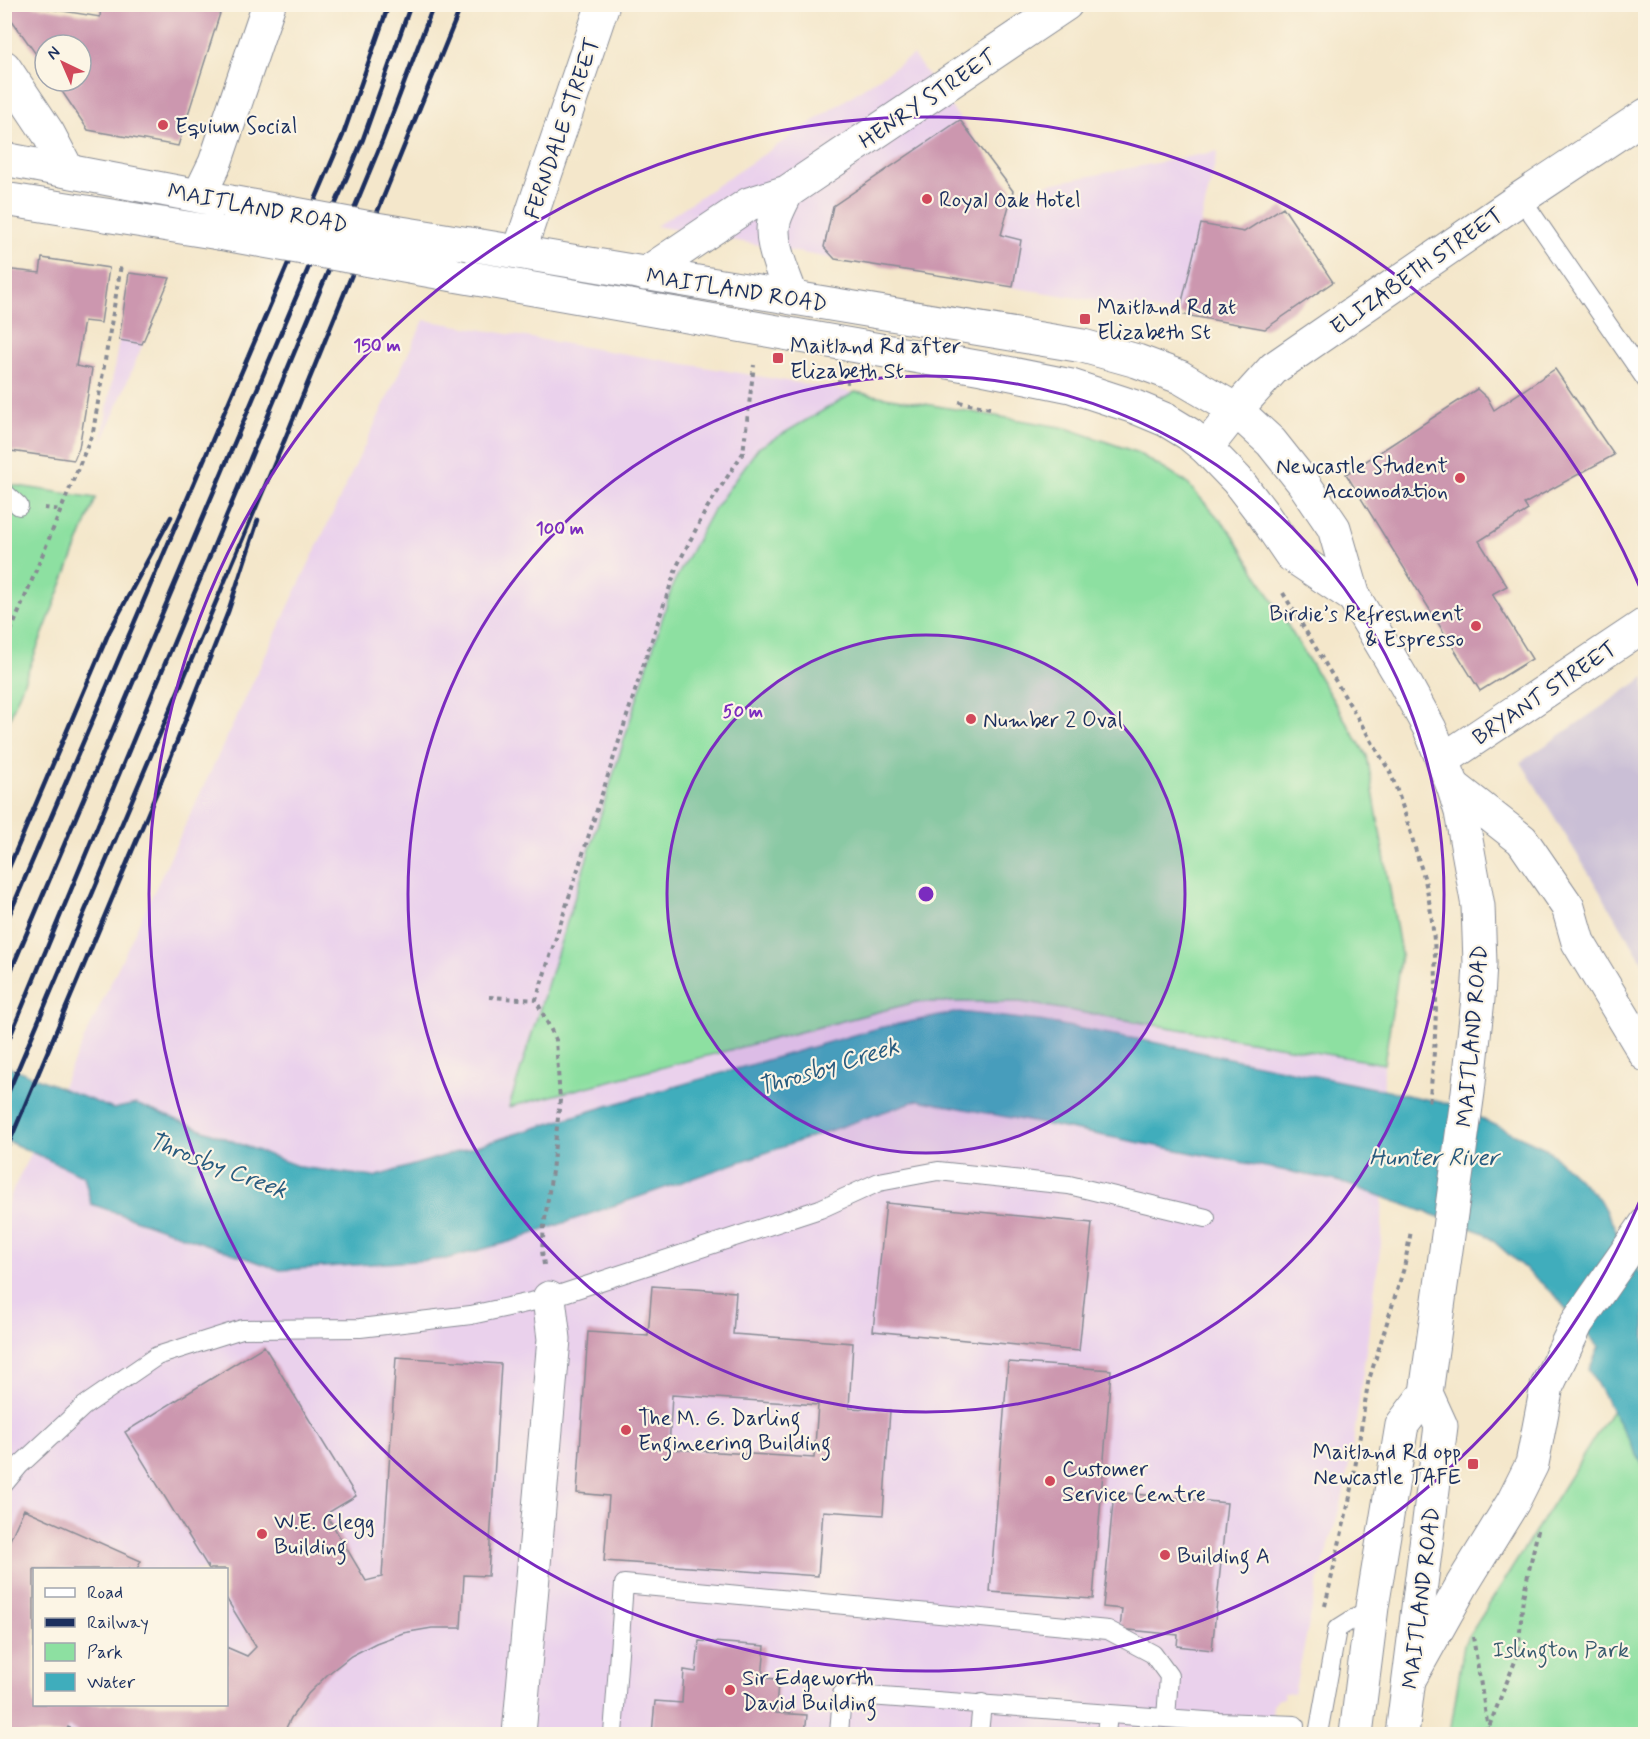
<svg xmlns="http://www.w3.org/2000/svg" width="1650" height="1739" viewBox="0 0 1650 1739" font-family="Mynerve,sans-serif">
	<rect width="100%" height="100%" fill="#fcf5e5"/>
	<filter id="ink" filterUnits="userSpaceOnUse"><feTurbulence type="fractalNoise" baseFrequency=".0167" numOctaves="2"/><feDisplacementMap in="SourceGraphic" scale="12" xChannelSelector="R" yChannelSelector="G"/><feConvolveMatrix kernelMatrix="1 2 1 2 8 2 1 2 1" color-interpolation-filters="sRGB"/></filter>
	<filter id="wash" filterUnits="userSpaceOnUse"><feTurbulence type="fractalNoise" baseFrequency=".008" numOctaves="4" result="noise"/><feDisplacementMap in="SourceGraphic" scale="24" xChannelSelector="R" yChannelSelector="G"/><feGaussianBlur stdDeviation="1.35" result="paint"/><feColorMatrix in="noise" values="0 0 0 0 0 0 0 0 0 0 0 0 0 0 0 0 0 1.4 0 .05"/><feComposite in="paint" operator="in"/></filter>
	<g filter="url(#wash)">
		<rect width="100%" height="100%" fill="#f4e7cb"/>
		<path fill="#ead1ec" fill-rule="evenodd" d="M913,55l100,136 205,-40 -39,163 -344,-55 -179,-33z
			M129,273l41,5 -69,167 18,-105z
			M424,320l642,108 70,24 50,30 45,50 136,224 34,198 -17,110 -2,172 -29,207 -10,54 -26,88 -23,109 -10,-1v5l-6,1 -5,4 -2,31h-1266l-1,-522 9,-22zM34,1570h192v134h-192z"/>
		<path fill="#cabfd6" d="M1645,677v289l-124,-204z"/>
		<path fill="#8de0a1" stroke="#548880" stroke-width="1.5" d="M855,392l211,36 70,24 50,30 45,50 136,224 34,198 -17,110 -364,-62h-104l-407,105 164,-523 39,-72 46,-64z
			M5,484l91,14 -91,232z
			M1612,1410l33,59v265h-195l14,-90z"/>
		<path fill="#3fadbc" stroke="#2d6e8d" stroke-width="1.5" d="M959,1012l81,9 112,21 298,62 97,45 52,50 46,83v187l-56,-99 10,-23 -22,-24 -22,-28 -71,-62 -146,-52 -420,-81 -409,142 -63,17 -166,11 -189,-66 -7,-28 -79,-36v-75l108,44 23,-5 164,63 74,10 230,-70 274,-79z"/>
		<g id="blocks">
			<path fill="#cc97af" fill-rule="evenodd" d="M4,4h16l80,13 1,-13h122l-45,142 -90,-16 -33,-49h26v-36h-36v22l-41,-58z
				M960,120l53,71 -12,44 20,5 -8,47 -178,-28 -11,-12 9,-41z
				M1283,207l50,75 -68,47 -86,-15 22,-90 43,8z
				M42,258l67,10 -8,55 -17,-2 -8,45 16,3 -13,79 -5,12 -70,-10v-181l36,4z
				M129,273l41,5 -28,66 -23,-4z
				M1555,369l59,86 -90,49 4,6 -49,31 28,45 -15,8 40,65 -52,32 -134,-217 131,-85 11,10 6,11z
				M886,1203l206,20 -13,128 -206,-20z
				M652,1286l84,6 -3,42 120,9 -4,65 41,2 -7,105 -60,-4 -5,65 -214,-15 5,-65 -32,-3 11,-161 60,4zM672,1395l146,10 -4,53 -145,-9z
				M264,1346l92,150 -30,18 40,67 16,-4 14,-220 105,7 -13,212 -24,-1 -3,53h-29l-29,5 -27,10 -25,13 -23,18 -20,20 -17,24 -8,16h-199l-16,-7 -3,7h-61v-181l20,-44 117,52 -4,8h-103v135h192v-57l21,9 9,-9 -30,-49v-29h-17l-84,-137z
				M1008,1362l103,8 -18,229 -103,-7z
				M1114,1492l113,11 -15,147 -35,-4 1,-11 -58,-6 2,-20 -19,-2z
				M699,1641l66,5 -3,32 16,1 -2,34 31,2 -2,19h-153l3,-33 27,2 2,-33 12,2z"/>
		</g>
	</g>
	<g filter="url(#ink)">
		<use href="#blocks" fill-opacity="0" stroke="#888b94" stroke-width="1.5"/>
		<g fill="none" stroke-linecap="round" stroke-linejoin="round">
			<defs>
				<path id="lane" d="M1521,198l125,182
					M4,492l15,14
					M4,1484l15,-18 65,-60 73,-50 85,-27 118,-1 111,-13 78,-17 271,-89 59,-27 59,-11 131,14 137,33
					M1219,1722l76,3
					M613,1734l11,-150 484,46 45,24 16,22 -3,42
					M839,1734l3,-40 377,28 -1,12
					M979,1734l3,-31
					M1106,1734l2,-20
					M1318,1734l19,-105 35,-22"/>
				<path id="street" d="M4,67l44,66 20,38
					M787,192c-4,8 -9,17 -12,26 -8,23 10,58 17,80
					M199,196l16,-33 54,-159
					M519,252l84,-248
					M645,274l104,-70 38,-12 279,-188
					M1443,760l203,-136
					M1453,786l69,54 46,67 10,35 68,113
					M1410,1678l52,-93 51,-83 19,-38 15,-78 30,-63 69,-99
					M519,1734l35,-395 -5,-41"/>
				<path id="secondary" d="M1206,448l30,-38 38,-42 247,-170 125,-83"/>
				<path id="primary" d="M4,159l226,43
					M4,199l215,34
					M469,244l614,102 54,15 43,16 56,33 35,32 31,39 32,47 20,69 52,88 24,44 23,57 8,26 17,94 2,57 -2,36 -10,93 -42,301 -24,32 -30,182 -16,127
					M454,275l528,93 89,18 64,21 31,13 23,14 17,14 31,32 26,34 28,41 63,42
					M1402,1734l39,-308 -15,-33"/>
			</defs>
			<use href="#lane" stroke="#888b94" stroke-width="20"/>
			<use href="#street" stroke="#888b94" stroke-width="35"/>
			<use href="#secondary" stroke="#888b94" stroke-width="35"/>
			<use href="#primary" stroke="#888b94" stroke-width="35"/>
			<path stroke="#888b94" stroke-width="4" stroke-dasharray="4.5 4.5" stroke-linecap="butt" d="M837,381l12,1
				M959,402l31,6
				M44,508l17,2
				M1283,593l107,179c11,27 19,55 27,83 4,13 9,26 11,40 12,64 9,144 1,209
				M4,648l89,-216 28,-167
				M489,997l47,3
				M544,1265l-2,-14 2,-25 8,-55 8,-71 -4,-60 -20,-40 109,-340 32,-94 30,-58 36,-55 11,-88
				M1325,1606l27,-118 16,-105 36,-115 7,-37
				M1473,1637l15,91
				M1488,1734v-5l30,-75 5,-57 15,-67"/>
			<use href="#lane" stroke="#fff" stroke-width="18"/>
			<use href="#street" stroke="#fff" stroke-width="33"/>
			<use href="#secondary" stroke="#fff" stroke-width="33"/>
			<use href="#primary" stroke="#fff" stroke-width="33"/>
			<path stroke="#1b2f5e" stroke-width="4.5" d="M4,879l105,-247 62,-115
				M4,927l339,-792 46,-131
				M4,987l359,-848 48,-135
				M4,1051l379,-912 51,-135
				M4,1102l281,-663 177,-435
				M4,1155l155,-368 69,-175 30,-92"/>
			<defs>
				<path id="primary-bridge" d="M230,202l146,27 93,15
					M219,233l235,42"/>
			</defs>
			<use href="#primary-bridge" stroke="#888b94" stroke-width="35" stroke-linecap="butt"/>
			<use href="#primary-bridge" stroke="#fff" stroke-width="33"/>
		</g>
	</g>
	<circle cx="926" cy="894" r="259" fill="#7b2cbf" fill-opacity=".12"/>
	<g fill="none" stroke="#7b2cbf" stroke-width="3">
		<circle cx="926" cy="894" r="259"/>
		<circle cx="926" cy="894" r="518"/>
		<path d="M1644 1191A777 777 0 1 1 1644 597"/>
	</g>
	<g fill="#d1495b" stroke="#fcf5e5" stroke-width="2">
		<circle cx="163" cy="125" r="6"/>
		<circle cx="927" cy="199" r="6"/>
		<rect x="1079" y="313" width="12" height="12" rx="3"/>
		<rect x="772" y="352" width="12" height="12" rx="3"/>
		<circle cx="1460" cy="478" r="6"/>
		<circle cx="1476" cy="626" r="6"/>
		<circle cx="971" cy="719" r="6"/>
		<circle cx="626" cy="1430" r="6"/>
		<rect x="1467" y="1458" width="12" height="12" rx="3"/>
		<circle cx="1050" cy="1481" r="6"/>
		<circle cx="262" cy="1534" r="6"/>
		<circle cx="1165" cy="1555" r="6"/>
		<circle cx="730" cy="1690" r="6"/>
	</g>
	<g text-anchor="middle" stroke-width="4.5" stroke-linejoin="round" paint-order="stroke">
		<g font-size="22" fill="#1b2f5e" stroke="#fcf5e5">
			<text transform="translate(927 98) rotate(-34)" y="8">HENRY STREET</text>
			<text transform="translate(561 128) rotate(-71)" y="8">FERNDALE STREET</text>
			<text transform="translate(258 207) rotate(11)" y="8">MAITLAND ROAD</text>
			<text transform="translate(1416 270) rotate(-35)" y="8">ELIZABETH STREET</text>
			<text transform="translate(737 289) rotate(9)" y="8">MAITLAND ROAD</text>
			<text transform="translate(1544 692) rotate(-34)" y="8">BRYANT STREET</text>
			<text transform="translate(1471 1036) rotate(-85)" y="8">MAITLAND ROAD</text>
			<text transform="translate(1420 1598) rotate(-83)" y="8">MAITLAND ROAD</text>
		</g>
		<g font-size="22" fill="#1b2f5e" stroke="#fcf5e5" text-anchor="start">
			<text x="175" y="133">Equium Social</text>
			<text x="939" y="207">Royal Oak Hotel</text>
			<text x="1097" y="314">Maitland Rd at<tspan x="1097" dy="25">Elizabeth St</tspan></text>
			<text x="790" y="353">Maitland Rd after<tspan x="790" dy="25">Elizabeth St</tspan></text>
			<text x="1448" y="473" text-anchor="end">Newcastle Student<tspan x="1448" dy="25">Accomodation</tspan></text>
			<text x="1464" y="621" text-anchor="end">Birdie’s Refreshment<tspan x="1464" dy="25">&amp; Espresso</tspan></text>
			<text x="983" y="727">Number 2 Oval</text>
			<text x="638" y="1425">The M. G. Darling<tspan x="638" dy="25">Engineering Building</tspan></text>
			<text x="1461" y="1459" text-anchor="end">Maitland Rd opp<tspan x="1461" dy="25">Newcastle TAFE</tspan></text>
			<text x="1062" y="1476">Customer<tspan x="1062" dy="25">Service Centre</tspan></text>
			<text x="274" y="1529">W.E. Clegg<tspan x="274" dy="25">Building</tspan></text>
			<text x="1177" y="1563">Building A</text>
			<text x="742" y="1685">Sir Edgeworth<tspan x="742" dy="25">David Building</tspan></text>
		</g>
		<g font-size="22" fill="#385b6f" stroke="#fcf5e5">
			<text x="1561" y="1657">Islington Park</text>
		</g>
		<g font-size="24" font-style="italic" fill="#285b7f" stroke="#fcf5e5">
			<text transform="translate(828 1066) rotate(-17)" y="8">Throsby Creek</text>
			<text x="1434" y="1165">Hunter River</text>
			<text transform="translate(218 1165) rotate(21)" y="8">Throsby Creek</text>
		</g>
	</g>
	<circle cx="926" cy="894" r="9" fill="#7b2cbf" stroke="#fcf5e5" stroke-width="3"/>
	<g font-size="18" text-anchor="middle" font-weight="bold" fill="#7b2cbf" stroke="#fcf5e5" stroke-width="4.5" stroke-linejoin="round" paint-order="stroke">
		<text x="377" y="351">150 m</text>
		<text x="560" y="534">100 m</text>
		<text x="743" y="717">50 m</text>
	</g>
	<rect width="1650" height="1739" fill="none" stroke="#fcf5e5" stroke-width="24"/>
	<rect x="33" y="1568" width="195" height="138" fill="#fcf5e5" stroke="#a2a6af" stroke-width="1.5"/>
	<rect x="45" y="1588" width="30" height="9" fill="#ffffff" stroke="#a2a6af" stroke-width="1.5"/>
	<text x="87" y="1598" font-size="18" fill="#1b2f5e">Road</text>
	<rect x="45" y="1618" width="30" height="9" fill="#1b2f5e" stroke="#a2a6af" stroke-width="1.5"/>
	<text x="87" y="1628" font-size="18" fill="#1b2f5e">Railway</text>
	<rect x="45" y="1643" width="30" height="18" fill="#8de0a1" stroke="#a2a6af" stroke-width="1.5"/>
	<text x="87" y="1658" font-size="18" fill="#1b2f5e">Park</text>
	<rect x="45" y="1673" width="30" height="18" fill="#3fadbc" stroke="#a2a6af" stroke-width="1.5"/>
	<text x="87" y="1688" font-size="18" fill="#1b2f5e">Water</text>
	<g transform="translate(63 63) rotate(316)"><circle r="28" fill="#fcf5e5" stroke="#a2a6af" stroke-width="1.5"/>
	<path d="M0-4.5L10 22L0 15L-10 22Z" fill="#d1495b"/>
	<text y="-9" font-size="16" font-weight="bold" text-anchor="middle" fill="#1b2f5e">N</text>
	</g>
</svg>
